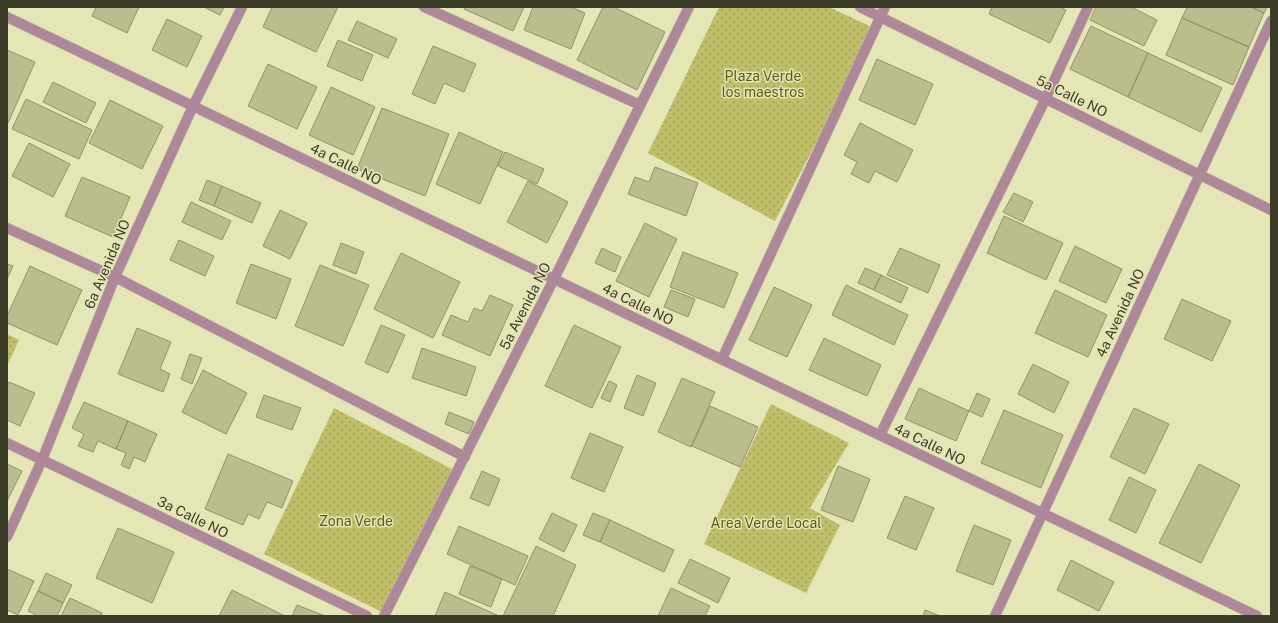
<svg xmlns="http://www.w3.org/2000/svg" width="1278" height="623" viewBox="0 0 1278 623" font-family="'Public Sans',sans-serif">
	<defs>
		<pattern id="park-dots" width="8" height="8" patternUnits="userSpaceOnUse"><rect width="8" height="8" fill="#bfbf6a"/><path d="M2 2h.1M6 6h.1" fill="none" stroke="#9c9c57" stroke-width="1.8" stroke-linecap="round"/></pattern>
	</defs>
	<rect width="100%" height="100%" fill="#e5e6b6"/>
	<path fill="url(#park-dots)" d="M719,7h110l47,22 -101,192 -127,-68z
		M7,334l12,6 -12,26z
		M771,404l78,39 -39,65 30,17 -34,68 -102,-49z
		M334,408l120,62 -64,146 -126,-62z"/>
	<path fill="#bcbd8e" stroke="#929365" d="M96,7h43l-12,26 -35,-17z
		M204,7h20l-4,8z
		M272,7h66l-22,45 -53,-25z
		M465,7h59l-11,24 -49,-22z
		M533,7h38l14,6 -14,36 -47,-19z
		M603,7h11l51,25 -28,58 -60,-30z
		M992,7h68l6,3 -16,33 -61,-29z
		M1096,7h35l26,13 -13,26 -54,-26z
		M1187,7h64l13,6 -15,34 -67,-29z
		M1251,7h16l-3,6z
		M1182,18l67,29 -16,38 -67,-30z
		M167,19l35,17 -15,31 -35,-17z
		M357,21l40,18 -9,19 -40,-18z
		M1091,26l57,27 -20,44 -58,-28z
		M338,40l35,15 -11,26 -35,-15z
		M433,46l43,18 -12,28 -20,-9 -9,21 -23,-10z
		M7,50l28,12 -27,61 -1,-1z
		M1148,53l74,35 -21,44 -73,-35z
		M877,59l56,25 -18,41 -56,-25z
		M268,64l49,23 -20,42 -49,-23z
		M53,82l43,21 -10,20 -43,-21z
		M331,87l44,20 -22,48 -44,-20z
		M26,99l66,31 -13,29 -67,-30z
		M110,100l53,26 -21,43 -53,-26z
		M382,108l67,26 -24,62 -68,-27z
		M860,123l53,27 -16,32 -22,-11 -6,12 -18,-9 6,-12 -13,-7z
		M459,132l44,20 -23,52 -44,-20z
		M29,143l41,21 -17,33 -41,-21z
		M505,152l39,17 -7,15 -39,-18z
		M655,167l43,16 -12,33 -58,-22 7,-17 14,5z
		M82,177l48,20 -17,40 -48,-21z
		M207,180l15,6 -8,20 -15,-6z
		M528,181l40,21 -21,41 -40,-21z
		M222,186l39,17 -9,20 -38,-17z
		M1014,193l19,9 -10,20 -20,-10z
		M191,202l40,19 -9,19 -40,-18z
		M280,210l27,13 -17,36 -27,-13z
		M1004,216l59,27 -17,37 -59,-27z
		M645,223l32,16 -28,58 -33,-16z
		M179,240l35,16 -9,20 -35,-16z
		M341,243l23,9 -8,22 -23,-9z
		M1075,246l47,23 -16,34 -47,-22z
		M602,248l19,9 -6,15 -20,-9z
		M900,248l40,17 -12,28 -41,-18z
		M683,252l55,21 -14,35 -54,-21z
		M401,253l59,29 -27,56 -59,-29z
		M7,264l6,2 -6,13z
		M251,264l40,15 -15,40 -40,-16z
		M320,265l49,20 -26,61 -48,-20z
		M30,266l52,24 -25,55 -50,-22v-7z
		M865,268l16,7 -7,15 -16,-7z
		M881,275l27,13 -7,15 -27,-13z
		M846,285l62,30 -14,30 -62,-30z
		M774,287l38,18 -25,52 -38,-17z
		M671,290l24,9 -7,18 -24,-10z
		M1055,290l52,25 -19,42 -53,-24z
		M490,295l23,10 -23,51 -48,-21 9,-20 17,7 6,-14 8,3z
		M1182,299l49,22 -19,40 -48,-22z
		M381,325l24,10 -17,38 -23,-10z
		M574,325l47,22 -29,61 -47,-22z
		M137,328l34,14 -11,27 10,5 -7,18 -45,-18z
		M824,338l57,27 -14,31 -58,-26z
		M422,348l54,19 -10,29 -54,-18z
		M190,354l12,4 -10,26 -11,-5z
		M1033,364l36,18 -15,31 -36,-19z
		M203,370l44,23 -21,41 -44,-22z
		M637,375l19,8 -13,33 -19,-8z
		M682,378l33,14 -24,55 -33,-15z
		M609,381l8,4 -7,17 -9,-4z
		M9,382l26,11 -15,33 -13,-6v-34z
		M919,388l50,23 -13,30 -51,-22z
		M977,393l13,6 -8,18 -13,-6z
		M264,395l37,13 -9,22 -36,-13z
		M84,402l44,19 -12,28 -18,-8 -5,11 -15,-6 6,-12 -12,-6z
		M710,406l48,21 -18,40 -48,-21z
		M1134,408l35,16 -24,50 -35,-17z
		M1004,410l59,25 -22,53 -60,-25z
		M449,412l25,10 -5,12 -24,-10z
		M128,421l29,13 -12,28 -11,-5 -5,12 -8,-4 5,-12 -10,-4z
		M590,433l33,14 -19,45 -33,-14z
		M228,454l65,27 -11,27 -15,-6 -8,17 -11,-5 -5,11 -38,-16z
		M7,464l15,7 -15,30z
		M1199,464l41,21 -39,78 -42,-20z
		M838,466l32,13 -17,43 -32,-12z
		M482,471l18,8 -11,27 -19,-8z
		M1129,477l27,13 -20,43 -27,-13z
		M905,496l29,12 -18,42 -29,-12z
		M552,513l25,12 -13,27 -25,-13z
		M593,513l17,7 -10,22 -17,-7z
		M610,520l64,30 -10,22 -64,-30z
		M974,525l37,15 -18,45 -37,-14z
		M459,526l69,30 -13,29 -68,-31z
		M118,528l56,24 -22,51 -56,-25z
		M536,546l40,19 -23,51h-50z
		M690,559l40,19 -12,25 -40,-20z
		M1071,560l43,22 -15,29 -42,-21z
		M470,566l32,13 -11,28 -32,-13z
		M7,569l27,12 -16,34 -11,-5z
		M46,573l26,12 -9,18 -25,-12z
		M671,588l39,18 -5,10h-47z
		M232,590l53,26h-66z
		M38,591l25,12 -6,13h-19l-10,-5z
		M445,592l54,24h-64z
		M70,598l32,15 -1,3h-40z
		M297,605l28,11h-33z
		M925,610l15,6h-17z"/>
	<g fill="none" stroke-linecap="round" stroke-linejoin="round">
		<defs>
			<path id="minor" d="M424,7l216,98
				M860,7l411,203
				M7,17l1250,599
				M7,228l108,49 350,180
				M722,359l163,-352
				M880,435l166,-337 42,-91
				M7,443l360,173
				M7,537l35,-77 73,-183 78,-171 49,-99
				M384,616l170,-337 135,-272
				M995,616l276,-595"/>
		</defs>
		<use href="#minor" stroke="#c3c49a" stroke-width="11"/>
		<use href="#minor" stroke="#ae889a" stroke-width="10"/>
	</g>
	<g text-anchor="middle" stroke-width="3" stroke-linejoin="round" paint-order="stroke">
		<g font-size="14" fill="#5c5b15" stroke="#e5e6b6">
			<text x="763" y="81">Plaza Verde<tspan x="763" dy="16">los maestros</tspan></text>
			<text x="356" y="526">Zona Verde</text>
			<text x="766" y="528">Area Verde Local</text>
		</g>
		<g font-size="14" fill="#3b3c28" stroke="#e5e6b6">
			<text transform="translate(1072 96) rotate(26)" y="5">5a Calle NO</text>
			<text transform="translate(346 164) rotate(26)" y="5">4a Calle NO</text>
			<text transform="translate(107 264) rotate(-67)" y="5">6a Avenida NO</text>
			<text transform="translate(638 304) rotate(26)" y="5">4a Calle NO</text>
			<text transform="translate(525 306) rotate(-63)" y="5">5a Avenida NO</text>
			<text transform="translate(1120 313) rotate(-65)" y="5">4a Avenida NO</text>
			<text transform="translate(930 444) rotate(26)" y="5">4a Calle NO</text>
			<text transform="translate(193 517) rotate(26)" y="5">3a Calle NO</text>
		</g>
	</g>
	<rect width="1278" height="623" fill="none" stroke="#3b3c28" stroke-width="16"/>
</svg>
